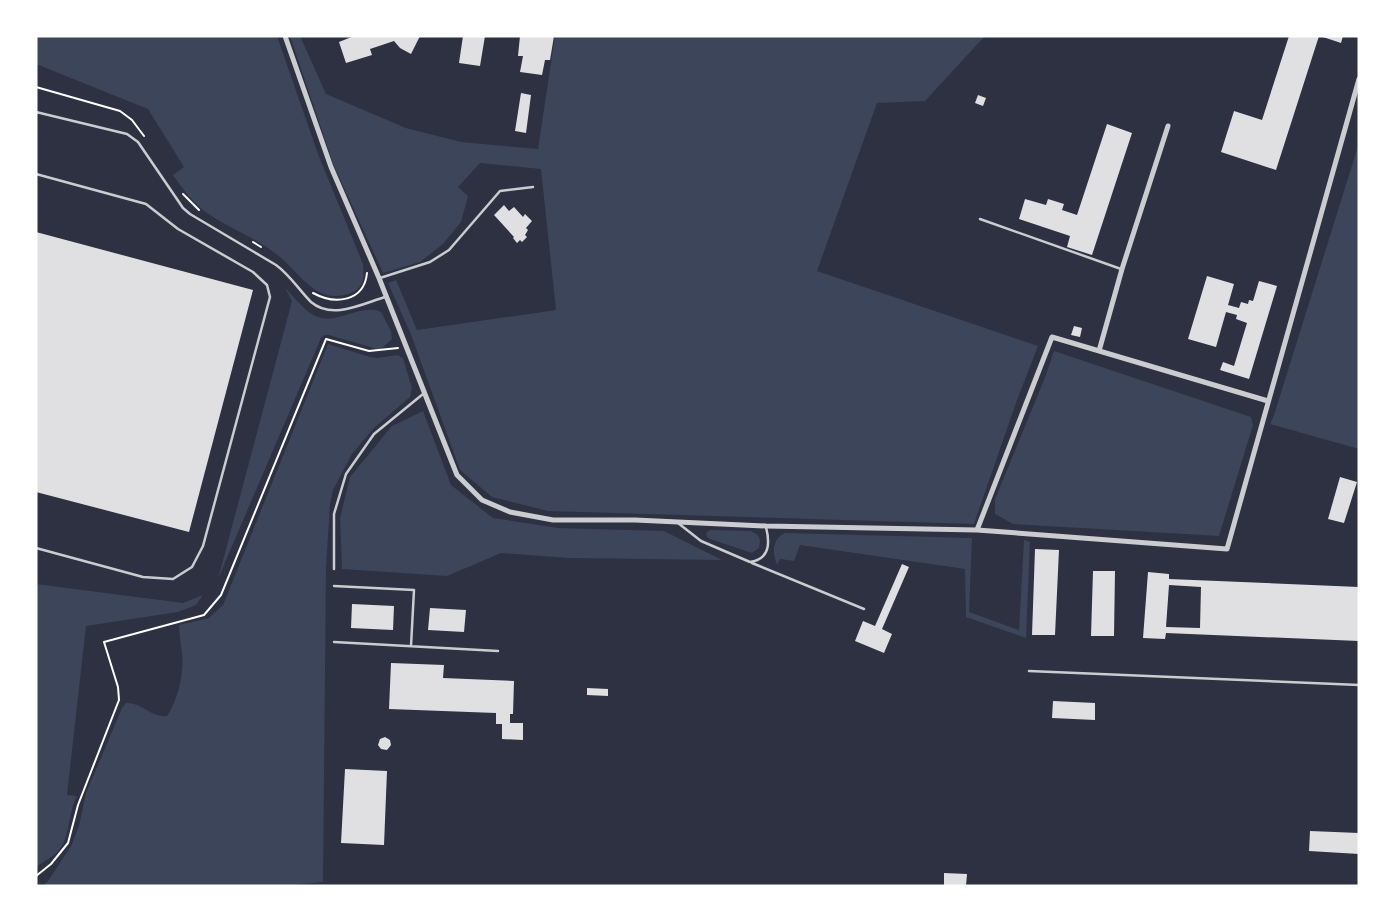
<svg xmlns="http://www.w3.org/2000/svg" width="1395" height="922" viewBox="0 0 1395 922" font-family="'Open Sans',sans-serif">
	<rect width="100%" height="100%" fill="#2d3142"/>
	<path fill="#3c4559" d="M36,36h241l41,118 45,110c1,13 2,23 -12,29 -37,14 -52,-24 -79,-42 -22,-16 -48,-25 -69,-41 -13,-10 -21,-23 -30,-35l11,-8 -36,-58 -112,-45z
		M290,36h10l26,58 80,34 55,14 77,7 17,-113h430l-60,65 -48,2 -60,168 221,75 -21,54 -43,124 -426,-13 -56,-14 -32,-27 -50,-138 -22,-49 8,-3 21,50 139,-20 -15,-141 -61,-6 -22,24 10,9 -7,26 -18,22 -23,18 -37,11 -49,-107z
		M1359,143v306l-89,-25 4,-9z
		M285,288c8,8 16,18 25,25 23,17 48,-11 71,-1l10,19 1,8 -12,11 -51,-15h-5l-3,3 -103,241 74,-278z
		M328,344l42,13 8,1 19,-3 6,3 9,30 -2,9 -36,31 -22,26 -19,36 -3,15 -4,63 -3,314 -41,4h-240l6,-5 23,-35 8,-20 7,-33 36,-85 4,-5c18,0 23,14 41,13 11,-16 17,-43 15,-62 -1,-10 -3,-19 -3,-29l30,-7 14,-13z
		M1054,351l197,66 2,8 -34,111 -206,-12 -18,-10v-15l49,-119z
		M423,411l28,74 42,33 65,10 106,3 58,29 -153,-2 -68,-5 -54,23 -105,-7 -2,-51 10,-41 42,-51z
		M710,530l41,1 7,4 2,5 -1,8 -7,5 -42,-14 -3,-2 -1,-4z
		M785,533l187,5 -3,74 50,18 5,-90 6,2 -4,96 -60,-21 -1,-48 -165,-24 -6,16 -14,-2 -3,6c-5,-13 -5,-26 8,-32z
		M36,584l147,19 20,-8 -7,10 -18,7 -92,14 -19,169 10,1c-9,17 -7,42 -18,54 -6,7 -16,12 -23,17z"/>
	<path fill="#e0e0e3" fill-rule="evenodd" d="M354,36h66l-9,18 -11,-6 -6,-7 -24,8 2,6 -26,8 -7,-21z
		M463,36h22l-5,30 -21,-3z
		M520,36h34l-4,24h-5l-3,15 -22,-3 3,-16h-5z
		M1289,36h30l-43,134 -55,-18 13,-41 28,9z
		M1320,36h23l-2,7z
		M521,93l10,2 -5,38 -11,-2z
		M978,95l8,3 -3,8 -8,-3z
		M1107,124l25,9 -40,122 -25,-8 3,-11 -51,-17 6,-20 21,6 2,-6 16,5 -2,6 15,5z
		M504,205l5,6 5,-4 9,10 2,-3 7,7 -6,7 2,2 -3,5 2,2 -5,5 -2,-2 -3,3 -4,-5 1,-1 -20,-22z
		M36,232l217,58 -64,242 -153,-40z
		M1207,276l27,8 -6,21 11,3 2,-6 7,2 1,-4 4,1 6,-20 18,5 -28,93 -29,-9 3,-8 11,4 13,-43 -11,-4 1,-4 -11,-3 -10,35 -28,-8z
		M1074,326l8,2 -2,9 -9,-2z
		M1340,477l17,5 -13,41 -16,-4z
		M1035,549l24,1 -4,85h-23z
		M902,564l7,3 -27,62 10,5 -8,19 -29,-12 8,-20 12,5z
		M1093,571h22l-1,65h-23z
		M1148,572l21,2v5l190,8v54l-193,-8 -1,6 -22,-1zM1169,585l32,2 -1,41 -34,-1z
		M352,604l42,2 -1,24 -42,-2z
		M430,608l36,2 -2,22 -36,-2z
		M391,663l53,2 -1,13 71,3 -1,33h-3v9h13v17l-21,-1v-15h-6v-11l-107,-4z
		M587,688l21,1v7l-21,-1z
		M1053,701l42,2v17l-43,-2z
		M385,737l5,3 1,5 -4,5 -6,-1 -3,-4 2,-6z
		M345,769l42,2 -3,74 -43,-2z
		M1310,831l49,2v21l-50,-3z
		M944,873l23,1 -1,12h-22z"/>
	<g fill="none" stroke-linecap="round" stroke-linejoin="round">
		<path stroke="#fff" stroke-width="2" d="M36,87l84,24 12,9 12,16
			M183,194l16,16
			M253,242l8,5
			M313,293c22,12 51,9 54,-20
			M36,876l15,-12 17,-21 10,-38 41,-105 -1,-13 -14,-45 100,-27 17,-20 105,-256 43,12 29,-3"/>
		<path stroke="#caccd0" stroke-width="2.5" d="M36,112l91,22 11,8 45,66 7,6 86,51c14,10 23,25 35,37 21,18 51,2 74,-5
			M36,174l110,30 32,25 75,43 14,13 3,12 -67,249 -11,21 -19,12 -30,-2 -107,-29
			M980,219l141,50
			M380,278l50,-16 19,-12 51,-59 33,-4
			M678,523l23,18 49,21c20,-3 20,-19 16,-35
			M752,563l112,46
			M334,569v-55l12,-40 28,-40 49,-40
			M334,586l80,4 -3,56
			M334,642l164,9
			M1029,671l330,14"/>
		<path stroke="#caccd0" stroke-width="5" d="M285,36l46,131 48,111 78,197 25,25 28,12 43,8h82l131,6 211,4 250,19 132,-470
			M1099,351l23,-82 46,-143
			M977,530l75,-193 216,64"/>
	</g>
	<rect width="1395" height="922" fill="none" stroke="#ffffff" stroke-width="75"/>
</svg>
